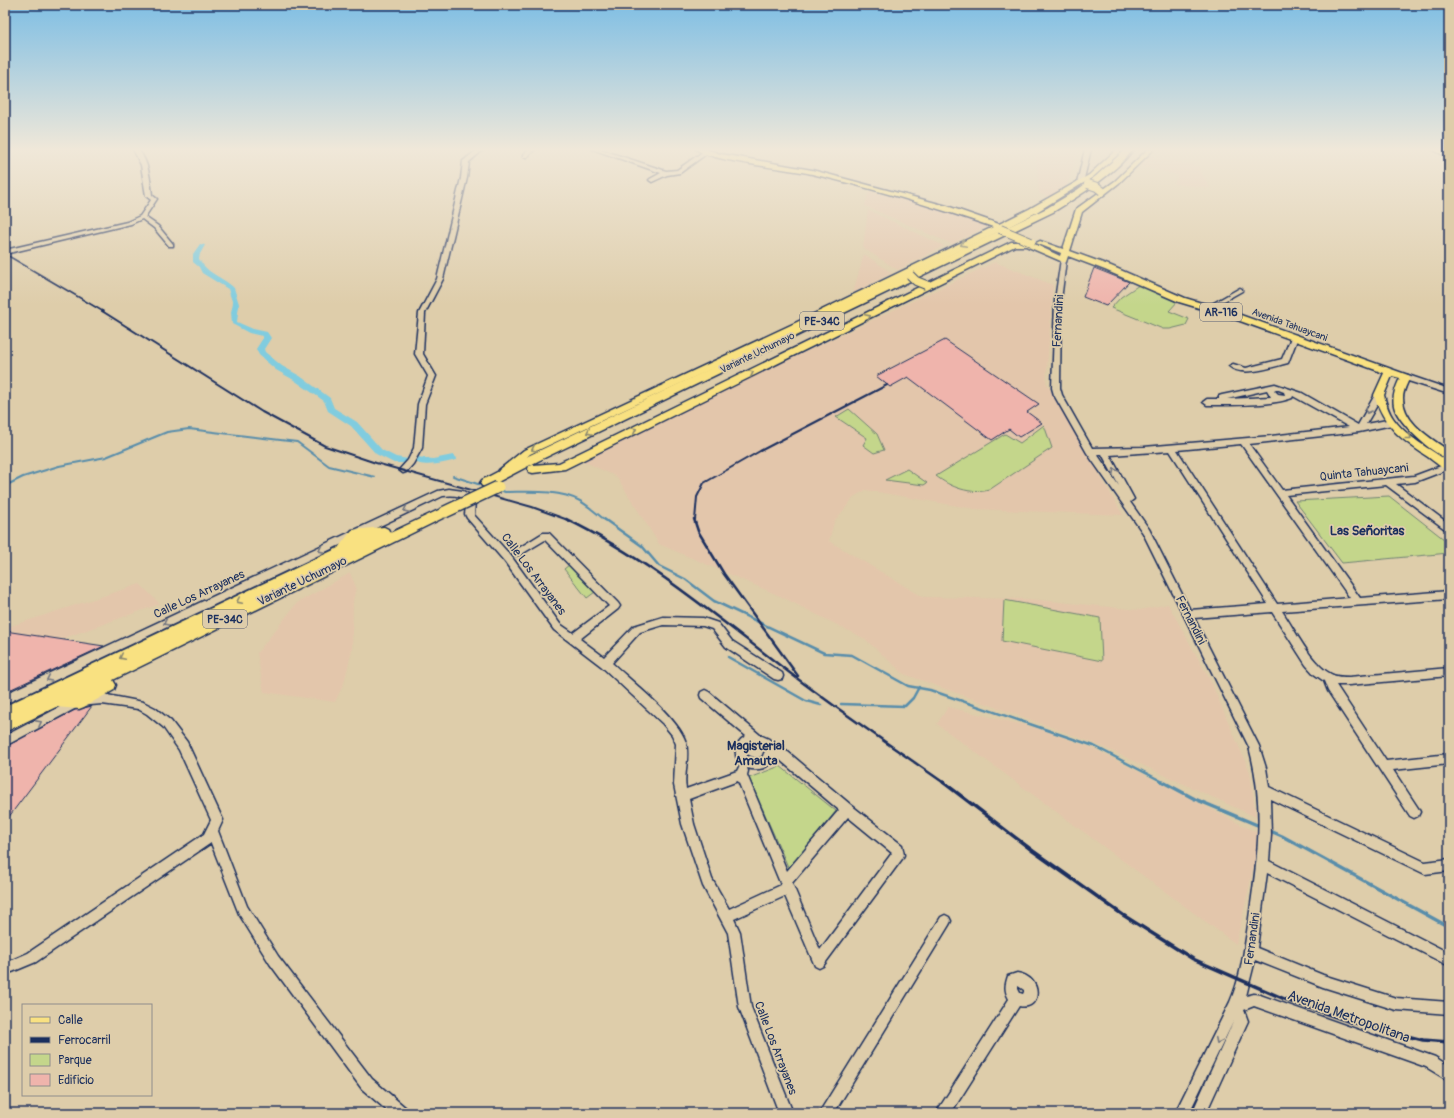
<svg xmlns="http://www.w3.org/2000/svg" width="1454" height="1118" viewBox="0 0 1454 1118" font-family="Pangolin,sans-serif">
	<rect width="100%" height="100%" fill="#decdaa"/>
	<filter id="ink" filterUnits="userSpaceOnUse"><feTurbulence type="fractalNoise" baseFrequency=".025" numOctaves="2"/><feDisplacementMap in="SourceGraphic" scale="8" xChannelSelector="R" yChannelSelector="G"/><feConvolveMatrix kernelMatrix="1 2 1 2 8 2 1 2 1" color-interpolation-filters="sRGB"/></filter>
	<g filter="url(#ink)">
		<path fill="#e3c6ab" d="M1036,149h43l-12,36 -19,12 -9,-4z
			M1149,156l49,10 12,22 -36,-4 4,-9 -39,-9z
			M869,191l81,20 38,15 -36,18 -87,-38z
			M868,210l76,36 -46,24 -35,-22z
			M864,254l28,19 -39,20z
			M995,262l58,23 -7,97 77,133 -148,-6 -109,-19 -11,6 -21,26 -5,19 94,56 106,2 111,11 28,-6 42,76 40,92 6,45 -153,-70 -33,-13 -166,-60 -39,-35 -85,-43 -121,-52 -42,-67 -34,-16 68,-36z
			M350,573l6,14 -3,14 -1,49 -8,33 -9,19 -71,-10 -7,-39 40,-50z
			M140,584l20,20 -155,55v-31z
			M948,707l89,21 56,20 168,87 -25,109 -299,-220z"/>
		<path fill="#c4d68b" stroke="#708274" d="M1139,285l39,16 -9,10 20,8 -3,6 -16,4h-7l-52,-21 10,-11z
			M849,409l28,25 7,16 -10,3 -11,-8 4,-7 -31,-21z
			M1044,425l8,23 -63,42c-18,5 -39,-3 -53,-14l69,-42 15,9z
			M907,469l20,14 -3,2 -39,-5z
			M1389,496l60,47v10l-107,10 -47,-62z
			M569,565l26,27 -8,6 -23,-29z
			M1004,600l96,18 2,43 -100,-20z
			M780,766l56,45 -47,58 -40,-91z"/>
		<g fill="none" stroke-linecap="round" stroke-linejoin="round">
			<path stroke="#588dab" stroke-width="2" d="M453,476l31,10
				M5,486l18,-9 36,-11 47,-9 61,-25 22,-3 108,13 32,24 46,11
				M500,490l5,2c23,0 53,-3 75,9 9,5 17,13 25,19"/>
			<path stroke="#588dab" stroke-width="2.5" d="M604,519l38,27 17,20 26,13 29,22 110,52 28,2 56,31 22,4 164,56 71,37
				M728,657l78,44 15,4
				M841,704l64,2 8,-8 6,-11"/>
			<path stroke="#588dab" stroke-width="3.5" d="M1163,782l32,17 67,28
				M1268,830l14,6 167,91"/>
			<path fill="#80ccdf" fill-rule="evenodd" d="M200,244l5,1 -5,9 -1,5c9,16 23,17 35,29l5,16 -2,18 16,7 14,3 4,6 -7,11 1,3 17,14 18,10 30,22 4,10 23,14 25,28 14,7 12,2 1,2 -1,2h-14l-18,-9 -25,-28 -23,-15 -4,-10 -30,-21 -18,-10 -17,-15 -3,-6 7,-11 -1,-2 -13,-3 -17,-9 -1,-12 2,-8 -5,-15 -26,-16 -3,-6 -6,-5v-8z
				M453,455l4,3 -1,2c-11,3 -35,9 -43,0l4,-3 16,2z"/>
		</g>
		<path fill="#efb4ac" stroke="#1b2f5e" d="M1094,268l35,14 -23,24 -23,-9z
			M945,340l94,64 -12,8 15,11 -23,14 -10,-8 -17,11 -84,-63 -18,10 -14,-11z
			M5,631l99,15 -99,46z
			M92,706l-87,116v-75l70,-37z"/>
		<g fill="none" stroke-linecap="round" stroke-linejoin="round">
			<defs>
				<path id="minor" d="M133,149h5c11,14 12,29 14,46l5,4 -12,18 13,9 15,18v2h-4l-15,-18 -12,-9 -11,5 -126,30v-4l122,-28 13,-6 11,-16 -5,-4 -5,-31z
					M478,149h6l-15,13 -2,16 -24,101 -18,34 -2,41 13,22 -11,28 -3,44 -9,16 -7,8 -3,1 -4,-3 9,-10 6,-12 4,-44 10,-28 -13,-22 4,-41 18,-34 24,-101 2,-17z
					M529,149h6l-8,8h-4v-2z
					M592,149h7l67,22 11,-1 27,-19 5,1 -29,21 -13,2 -15,7 -3,-2 1,-1 11,-6z
					M1085,149h6l-8,34 -3,2 -3,-2z
					M1061,259l5,1 -5,40 -1,88 2,7 30,53 52,-1 127,-11 78,-9 -56,-31 -1,2c-20,8 -63,7 -85,7l-4,-3 4,-3h12v-3l3,-1 53,-11 27,9 56,32 18,-32h6l1,2 -17,29 26,-5 4,3 -4,3 -33,7 -110,12 33,46 132,-14 35,-13v6l-34,13 -19,2 53,40v8l-63,-47 -100,10 74,103 89,-7v8l-167,12c13,19 29,53 49,63 5,3 12,3 18,3l100,-9v8l-100,9h-13l50,76 63,-7v10l-56,6 25,38 2,4 -2,4 -4,2 -4,-2 -82,-125 -4,-10 -10,-7 -8,-9 -34,-53 -78,6 65,128 7,22 3,19 156,75 24,-3v12l-24,3 -155,-75 1,36 -2,26 180,92v13l-182,-93 -10,75 66,27 73,23 53,4v12l-53,-4 -73,-23 -68,-27 -9,36 8,-2 6,1 175,62 14,9v15l-23,-14 -172,-61 -10,4 4,11 -42,92h-14l42,-93 -45,93h-14l55,-111c11,-25 14,-51 18,-77 9,-63 18,-116 1,-178l-106,-214 -56,-80 -33,-58 -2,-7 3,-88zM1276,389l8,3 1,3 -7,-1 -4,-4zM1267,390l4,7 -44,2zM1241,444l109,154 -73,6 -100,-154zM1170,451l98,153 -78,6 -41,-81 -19,-27 4,-3 -24,-44zM1097,454h5l17,32z
					M1240,288l2,1v2l-32,18 -2,1 -3,-2z
					M1292,335h4l2,2 -10,26c-16,4 -46,15 -59,3l4,-2 13,4 36,-9z
					M1402,375h6l41,14v5l-47,-15z
					M449,489l14,2 11,6 1,4 -1,14 37,41 49,68 13,9 36,-27 -64,-66 -25,15h-6l-1,-2 1,-2 29,-18h6l69,70 2,3 -2,3 -38,30 24,18 30,-31 29,-9 40,1 15,5 14,18 50,32 1,3 -1,3 -4,1 -4,-1 -48,-32 -14,-18 -9,-3 -40,-1 -23,7 -28,31c19,18 68,56 74,80 4,15 -3,32 0,46l51,-18 2,-4 4,-1c-11,-8 -9,-24 3,-30l-45,-38 -1,-3 1,-3 4,-2 4,2 51,43 9,4 5,8 14,5 63,53 51,40 2,10 -2,4 -79,107 -4,2 -4,-2 -30,-70 -51,23 6,13 11,75 42,106h-14l-40,-106 -11,-74 -25,-47 -21,-62 -8,-39 2,-41 -4,-9 -9,-11 -62,-58 -47,-36 -49,-68 -38,-44 -2,-4 2,-14c-8,-5 -15,-5 -24,-4l-438,208v-10l433,-203zM756,743l5,2 4,6 -3,7 -8,1 -7,-3 -1,-7 5,-5zM774,758l6,2 59,50 -52,61 -40,-96 1,-4 -1,-3c11,3 22,1 27,-10zM738,781l43,104 -52,24 -17,-30 -18,-55 -5,-25zM848,817l44,36 -72,97 -28,-67z
					M102,694l41,8 12,6 16,13 16,21 36,78 -5,11 29,75 31,50 94,123 34,29 2,5h-18l-28,-24 -92,-125 -31,-50 -28,-71 -175,119 -24,10 -7,-2v-12l7,2 16,-7 176,-119 7,-14 -32,-70 -16,-23 -16,-13 -9,-5 -36,-5 -22,2 -75,40v-10l70,-37z
					M945,915l4,2 2,4 -2,4 -115,188h-15l122,-196z
					M1017,973c27,4 25,38 2,33l-68,107h-15l73,-114c-5,-9 -4,-14 -1,-23zM1018,986l6,4v2l-1,2 -3,-1 -2,-4z"/>
				<path id="major" d="M696,149h9l16,5 91,16 135,36 52,18 30,-15 60,-34 28,-26h7l-31,28 -58,36 -31,16 -203,98 -271,127 -23,22h-8l-1,-3 1,-3 25,-20 271,-127 198,-96c-58,-20 -121,-39 -181,-53 -25,-6 -100,-12 -116,-25z
					M1148,149h6l-35,34 -37,29 -12,39 41,15 74,32 50,15 173,62 2,2c-3,7 -7,14 -7,21 0,25 28,40 46,53v8c-16,-4 -52,-37 -55,-53 -2,-10 2,-19 6,-28l-8,-2 -8,19c2,8 4,16 9,23 13,19 37,31 56,44v9c-8,-3 -14,-9 -21,-14 -27,-18 -43,-29 -54,-62l10,-22 -155,-56 -50,-15 -74,-32 -37,-14 -2,6h-3l-37,-16h-11l-450,223 -32,4 -4,-1 -1,-3 1,-3 4,-1 26,-2 452,-221h19l30,14 1,-3 -25,-10 4,-2 23,8 13,-40 39,-28z
					M1432,149h7l10,4v5z"/>
				<path id="highway" d="M1126,149h8c-22,27 -52,45 -81,63l-515,249 -48,25 -4,1 -4,-1 -2,-3 2,-3 48,-25 517,-247 30,-18 19,-14z
					M445,507l4,2 2,3 -2,3 -336,165 3,5 -2,5 -30,17 -5,2 -23,-2 -51,25v-26l333,-158 14,-18 32,-3 4,2 2,4z"/>
			</defs>
			<use href="#minor" stroke="#1b2f5e" stroke-width="3"/>
			<use href="#major" stroke="#1b2f5e" stroke-width="3"/>
			<use href="#highway" stroke="#1b2f5e" stroke-width="3"/>
			<use href="#minor" fill="#decdaa" fill-rule="evenodd"/>
			<use href="#major" fill="#f9e181" fill-rule="evenodd"/>
			<use href="#highway" fill="#f9e181" fill-rule="evenodd"/>
			<path stroke="#1b2f5e" stroke-width="1.5" d="M5,254l99,58"/>
			<path stroke="#1b2f5e" stroke-width="2" d="M102,311l160,101 63,34 51,17 156,44 36,13
				M695,520l2,-23 7,-14 56,-32 127,-66"/>
			<path stroke="#1b2f5e" stroke-width="2.5" d="M566,519c79,38 147,95 216,148 53,41 108,78 162,116
				M694,519l4,12 26,43 74,102"/>
			<path stroke="#1b2f5e" stroke-width="3.5" d="M943,782l90,69 90,64 70,44 96,42 62,21 72,18 26,2"/>
			<defs>
				<path id="major-bridge" d="M1088,184l9,3 5,4
					M1000,229l31,13
					M910,275l6,6 10,4"/>
				<path id="highway-bridge" d="M445,512l53,-25"/>
			</defs>
			<use href="#major-bridge" stroke="#1b2f5e" stroke-width="10" stroke-linecap="butt"/>
			<use href="#highway-bridge" stroke="#1b2f5e" stroke-width="14" stroke-linecap="butt"/>
			<use href="#major-bridge" stroke="#f9e181" stroke-width="8"/>
			<use href="#highway-bridge" stroke="#f9e181" stroke-width="11"/>
		</g>
		<defs><path id="oneway-chevron" d="M-2-3.5L2.5 0L-2 3.5" fill="none" stroke-width="1.6" stroke-linecap="round" stroke-linejoin="round"/></defs>
		<g stroke="#8a8870">
			<use href="#oneway-chevron" transform="translate(963 244) rotate(154)"/>
			<use href="#oneway-chevron" transform="translate(868 317) rotate(-26)"/>
			<use href="#oneway-chevron" transform="translate(751 373) rotate(-26)"/>
			<use href="#oneway-chevron" transform="translate(634 430) rotate(-26)"/>
			<use href="#oneway-chevron" transform="translate(589 432) rotate(154)"/>
			<use href="#oneway-chevron" transform="translate(1409 437) rotate(39)"/>
			<use href="#oneway-chevron" transform="translate(534 449) rotate(155)"/>
			<use href="#oneway-chevron" transform="translate(239 601) rotate(154)"/>
			<use href="#oneway-chevron" transform="translate(122 657) rotate(154)"/>
		</g>
		<g stroke="#737680">
			<use href="#oneway-chevron" transform="translate(1368 411) rotate(120)"/>
			<use href="#oneway-chevron" transform="translate(1115 471) rotate(-117)"/>
			<use href="#oneway-chevron" transform="translate(406 510) rotate(155)"/>
			<use href="#oneway-chevron" transform="translate(321 550) rotate(154)"/>
			<use href="#oneway-chevron" transform="translate(166 623) rotate(155)"/>
			<use href="#oneway-chevron" transform="translate(49 679) rotate(155)"/>
			<use href="#oneway-chevron" transform="translate(39 723) rotate(-28)"/>
			<use href="#oneway-chevron" transform="translate(1218 1041) rotate(116)"/>
		</g>
	</g>
	<linearGradient id="sky" x2="0" y2="1"><stop stop-color="#7ebee4"/><stop offset="0.49" stop-color="#f0e8d9"/><stop offset="1" stop-color="#f0e8d9" stop-opacity="0"/></linearGradient>
	<rect width="1454" height="305" fill="url(#sky)"/>
	<g text-anchor="middle" stroke-width="3.5" stroke-linejoin="round" paint-order="stroke">
		<g font-size="10" fill="#1b2f5e" stroke="#decdaa">
			<text transform="translate(1290 324) rotate(20)" y="4">Avenida Tahuaycani</text>
			<text transform="translate(757 352) rotate(-26)" y="4">Variante Uchumayo</text>
		</g>
		<g fill="#decdaa" stroke="#565e75" stroke-width="1">
			<rect x="1200" y="303" width="42" height="18" rx="3"/>
			<rect x="800" y="312" width="44" height="18" rx="3"/>
			<rect x="203" y="610" width="44" height="18" rx="3"/>
		</g>
		<g font-size="11" font-weight="bold" fill="#1b2f5e">
			<text x="1221" y="316">AR-116</text>
			<text x="822" y="325">PE-34C</text>
			<text x="225" y="623">PE-34C</text>
		</g>
		<g font-size="12" fill="#1b2f5e" stroke="#decdaa">
			<text transform="translate(1058 321) rotate(-87)" y="4">Fernandini</text>
			<text transform="translate(1364 472) rotate(-6)" y="4">Quinta Tahuaycani</text>
			<text transform="translate(534 574) rotate(53)" y="4">Calle Los Arrayanes</text>
			<text transform="translate(302 581) rotate(-26)" y="4">Variante Uchumayo</text>
			<text transform="translate(199 594) rotate(-25)" y="4">Calle Los Arrayanes</text>
			<text transform="translate(1191 620) rotate(63)" y="4">Fernandini</text>
			<text transform="translate(1252 939) rotate(-82)" y="4">Fernandini</text>
			<text transform="translate(776 1048) rotate(69)" y="4">Calle Los Arrayanes</text>
		</g>
		<g font-size="13" font-weight="bold" fill="#1b2f5e" stroke="#decdaa">
			<text x="1367" y="535">Las Señoritas</text>
			<text x="756" y="750">Magisterial<tspan x="756" dy="15">Amauta</tspan></text>
		</g>
		<g font-size="14" fill="#1b2f5e" stroke="#decdaa">
			<text transform="translate(1349 1016) rotate(20)" y="5">Avenida Metropolitana</text>
		</g>
	</g>
	<rect width="1454" height="1118" fill="none" stroke="#decdaa" stroke-width="20"/>
	<rect x="10" y="10" width="1434" height="1098" fill="none" stroke="#1b2f5e" stroke-width="1.5" filter="url(#ink)"/>
	<rect x="22" y="1004" width="130" height="92" fill="#decdaa" stroke="#908e8c"/>
	<rect x="30" y="1017" width="20" height="6" fill="#f9e181" stroke="#908e8c"/>
	<text x="58" y="1024" font-size="12" fill="#1b2f5e">Calle</text>
	<rect x="30" y="1037" width="20" height="6" fill="#1b2f5e" stroke="#908e8c"/>
	<text x="58" y="1044" font-size="12" fill="#1b2f5e">Ferrocarril</text>
	<rect x="30" y="1054" width="20" height="12" fill="#c4d68b" stroke="#908e8c"/>
	<text x="58" y="1064" font-size="12" fill="#1b2f5e">Parque</text>
	<rect x="30" y="1074" width="20" height="12" fill="#efb4ac" stroke="#908e8c"/>
	<text x="58" y="1084" font-size="12" fill="#1b2f5e">Edificio</text>
</svg>
